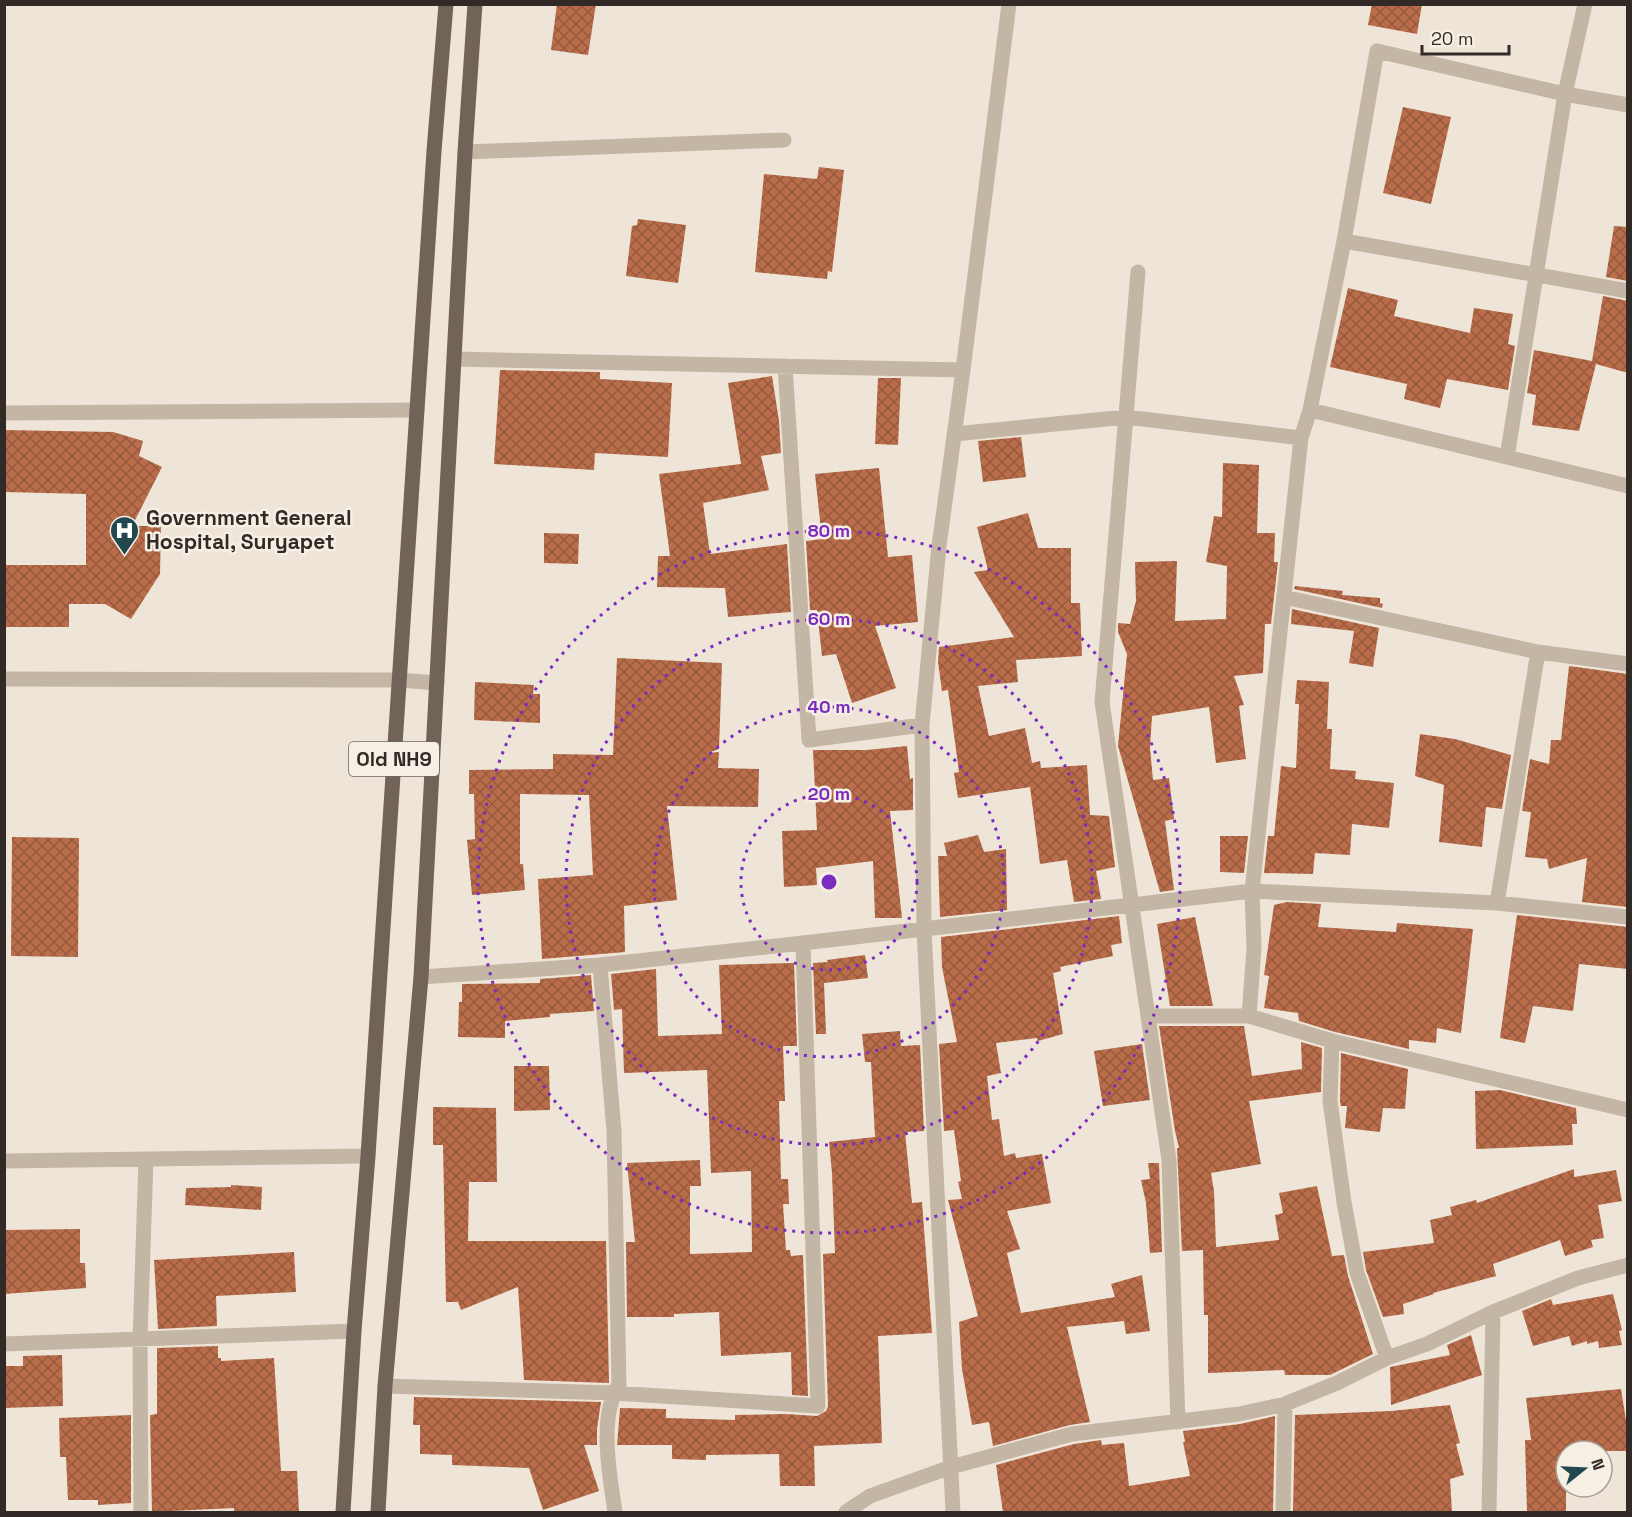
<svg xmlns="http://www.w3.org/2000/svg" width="1632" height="1517" viewBox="0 0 1632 1517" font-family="'Space Grotesk',sans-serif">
	<defs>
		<pattern id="building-cross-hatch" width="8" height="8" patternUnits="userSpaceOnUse" patternTransform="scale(1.5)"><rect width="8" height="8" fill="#ba6d4a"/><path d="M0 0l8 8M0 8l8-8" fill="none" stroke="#985a3d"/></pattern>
	</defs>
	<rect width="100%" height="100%" fill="#eee5d8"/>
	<path fill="url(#building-cross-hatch)" d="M557,4h39l-8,51 -37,-5z
		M1372,4h50l-5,30 -49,-9z
		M1403,107l48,10 -20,87 -48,-11z
		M819,167l25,3 -12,102 -4,-1 -1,8 -72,-7 9,-98 53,5z
		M638,219l48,6 -8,58 -52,-7 6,-50 5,-1z
		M1614,226l14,1v54l-22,-4z
		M1348,288l50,12 -4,16 76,17 4,-25 39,6 -5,30 7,2 -7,44 -61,-11 -7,29 -36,-9 3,-15 -77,-17z
		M1603,296l25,5v72l-32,-9 -17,67 -47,-6 4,-30 -9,-2 7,-43 58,11z
		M500,370l100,2v7l72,4 -4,74 -73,-4 -1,17 -100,-6z
		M772,376l7,45 2,32 -20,3 8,34 -66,13 7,51 77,-10 4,68 -63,5 -3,-29 -68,-1 1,-31h12l-11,-82 82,-10 -13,-81z
		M878,378h23l-3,67 -23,-1z
		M4,430l109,2 30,9 -4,15 23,11 -30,59h29l-1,48 -29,45 -26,-15h-36v23h-65v-62h82v-71l-82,-2z
		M1021,437l5,40 -43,5 -5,-41z
		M1223,463l36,2 -2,68h18l-1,29h4l-7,62h-6l-2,49 -29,3 10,29 -5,1 7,53 -30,4 -7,-56 -57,9 -2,32 3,32 16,-2 5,41 -9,2 9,69 -14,2 -42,-146 9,-92 -9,-22v-9l12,1 6,-23 -1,-39 42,-1 -2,60 51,-2 1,-53 -21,-4 8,-46 8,1z
		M879,468l9,89 24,-2 6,67 -43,4 21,62 -44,15 -16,-49 -14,2 -5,-46h-7l-4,-69 16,-2 -7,-65z
		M1028,513l10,35h33v55h9l2,53 -66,4 2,22 -40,4 11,50 36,-8 7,35 8,-2 1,7 46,-3 3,50 19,1 2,18 4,33 -19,4 5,28 -27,3 -7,-42 -27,4 -10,-77 -72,11 -4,-25 5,-1 -11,-82 -6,1 -4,-29 1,-15 75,-10 -40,-65 14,-2 -11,-43z
		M544,533l35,1 -1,30 -34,-1z
		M1295,586l48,5 -1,4 38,3v5l3,1 -1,4 -88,-19z
		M1292,609l87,19 -6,39 -24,-4 5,-32 -63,-7z
		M617,658l105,5 -3,86 -11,4 11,-1 -1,16 41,1 -1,38 -91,-1 10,94 -53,6 1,46 -83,7 -4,-80 55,-4 -4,-80 -69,-1v70h3l2,26 -53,5 -5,-55 8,-1 -1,-45h-5v-24l84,-1v-15l60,1z
		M1569,666l59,8v233l-46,-5 5,-44 -38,11 -2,-10 -22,-2 6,-45 -9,-1 8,-52 19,5 2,-24h10z
		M1297,680l32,2 -2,47h5l-2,40 26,2 -1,8 39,4 -5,45 -37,-4 -2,31 -35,-2 -2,21 -49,-1 4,-37h6l7,-70 15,2 3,-64h-4z
		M475,682l59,3 -1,9h7v29l-66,-3z
		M1420,734l35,5 56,16 -9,54 -16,-2 -4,40 -43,-5 5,-57 -29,-9z
		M907,746l3,33 3,-1v32l-23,1 12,107h-27l-2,-57 -57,7 1,17 -33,2 -2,-56 35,-1 -4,-80h54z
		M978,835l6,17 22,-3 1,61 -67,7 -2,-61h9l-3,-13z
		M1220,836h28l-4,37 -24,-1z
		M12,837l67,1 -1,119 -67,-1z
		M1287,902l34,2 -3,23 78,5 1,-9 76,6 -12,104 -24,-5 -1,15 -27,-3v9l-74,-17 -36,-11 -1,-8 -34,-5 5,-32 -5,-1 10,-70z
		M1517,915l111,12v42l-49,-5 -6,47 -40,-5 -8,37 -25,-5z
		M1119,916l3,27 -11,2 2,11 -53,11 1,4 -8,2 10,61 -25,7 -1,-3 -41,5 5,30 -14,3 5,44 7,-1 5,37 11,-3 1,5 26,-4 9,49 -44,8 13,38 -13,4 14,60 94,-16 -4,-13 31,-9 8,56 -24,3 -2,-13 -57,6 23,95 -20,3 -77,21 -4,-24 -17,3 -10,-56 -3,-47 19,-6 -30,-116 14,-1 -4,-17 3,-1 -7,-51 -10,1 -5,-87 18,-2 -15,-75 -1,-30z
		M1195,917l18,89h-43l-13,-82z
		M865,955l3,23 -44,5 2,51h-10l-3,-71 15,-1 -1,-2z
		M794,963l3,83h-14l2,55h-6l2,78h7l1,25h-6l3,46h4l1,6 12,-1 5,141 -16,-1 -1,-43 -70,4 -2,-44 -45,2v3h-47l-1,-75h9l-8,-79 73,-3 1,26h-11v68l62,-2 -1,-81 -40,2 -4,-103 -83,3 -2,-64 -8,1 -3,-36 45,-5 2,67 64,-2 -3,-69z
		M591,975l3,36 -44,3v3l-45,4v17l-47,-1 1,-35h3v-18l78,-1v-4z
		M1159,1026h85l8,50 50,-7 -1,-27 21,6 -1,44 -72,9 12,63 -50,9 3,18 2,56 63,-7 -4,-25 8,-2 -4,-20 38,-7 15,70 12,-1 4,21 25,78 -43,21h-45l-1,-5 -76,3v-58h-4l-1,-65 -21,1 -5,-103h2l-4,-17z
		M900,1031l1,15 19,-1 4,86 -19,1 7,71 10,-1 10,131 -54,3 4,107 -68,3 1,40h-35l-1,-32 -73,1v5l-34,-1v-14h-55l3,-37 46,1v9l69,2v-5l50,-1 32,2 9,-5 2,-5 -5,-152 12,-1 -3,-80 -3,-31 46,-5 -4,-75h-6l-3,-28z
		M1142,1044l8,56 -47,6 -9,-55z
		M1341,1053l67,16 -3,40 -22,-1 -3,24 -35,-4 2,-22h-6l-1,-4z
		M514,1066h35l1,44 -36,1z
		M1500,1090l76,18 1,16h-5l1,21 -97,4 -1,-58z
		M433,1107l63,1 1,74h-28l-1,59h138l3,142 -85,-3 -6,-93 -57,23 -3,-8h-12l-3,-157h-10z
		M1148,1163h11l3,89 -12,1 -4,-50 -5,-23 9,-1z
		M1574,1169v8l42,-7 6,31 -24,4 6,33 -13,2 2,7 -28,9 -5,-16 -67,24 3,12 -63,17 1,1 -31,10 1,10 -21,3 -17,-47 -3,-18 71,-9 -4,-23 22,-5 -2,-8 26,-7 1,3z
		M231,1185l31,2 -1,23 -76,-5 1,-17 45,-1z
		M80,1229v34h5l1,25 -82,6v-64z
		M294,1252l2,40 -80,4 1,30 -59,3 -4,-69z
		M1613,1294l9,36 -3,1 3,14 -23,3 -1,-7 -11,3v-3l-15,5 -3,-10 -36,10 -11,-35 29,-12 2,6z
		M1471,1335l11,40 -91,30 -1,-38 60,-12 -3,-10z
		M218,1346v12h3v3l53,-3 7,113h16l2,41h-65v-4l-82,4 -2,-97 7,-1v-66z
		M62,1355l1,51 -59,2v-42h19v-10z
		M1621,1389l7,44v18h-62v61h-39l-2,-72h6l-5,-42z
		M414,1397l187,5 -4,27v16h-13l15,46 -56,19 -14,-42 -77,-3v-10l-32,-1v-29h-7z
		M1450,1405l10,38 -4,1 8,31 -14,4 2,33h-159l2,-97 96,-4z
		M131,1415v88l-33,2v-5h-30l-2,-43h-6l-1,-39z
		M1275,1416l-2,96h-270l-7,-47 78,-21 27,-4 1,5 22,-2 5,43 61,-10 -7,-34h2l-2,-11 57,-7z"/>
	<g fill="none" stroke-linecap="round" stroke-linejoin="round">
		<path stroke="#c4b6a5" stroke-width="15" d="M465,152l319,-12
			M1344,241l284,50
			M1138,272l-36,430 67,458 9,262
			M455,359l508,11
			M785,366l24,374 113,-15
			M1310,410l34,-169 33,-190 188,43 20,-90
			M4,413l413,-3
			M954,434l172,-17 175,21
			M1507,457l58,-363 63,11
			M1284,597l254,55 90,12
			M4,679l395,1 38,3
			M1497,903l41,-251
			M600,965l14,166 5,254c-21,31 -9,92 -4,127
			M421,977l179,-12 203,-22 449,-52 245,12 131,14
			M1148,1016h101
			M1332,1041l296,69
			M4,1161l364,-5
			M4,1344l350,-13
			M1387,1358l-30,-85 -13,-71 -14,-101 2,-60 -83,-25 5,-68 -2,-57 49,-453 9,-28 318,76
			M385,1386l229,7 204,13 -15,-463
			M141,1512l-1,-174 6,-178
			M846,1512l24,-16 81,-29 121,-33 167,-20 46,-10 52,-21 50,-25 40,-14 66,-32 85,-34 50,-13
			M953,1512l-29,-583 -2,-204 17,-179 24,-176 46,-366
			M1283,1512l2,-108
			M1489,1512l4,-200"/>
		<path stroke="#726358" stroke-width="15" d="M343,1512l11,-181 14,-175 66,-1005 12,-147
			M378,1512l7,-126 36,-409 44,-825 10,-148"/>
	</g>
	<g fill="none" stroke="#7b2cbf" stroke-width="3" stroke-dasharray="3 6">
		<circle cx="829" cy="882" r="88"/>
		<circle cx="829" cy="882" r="175"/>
		<circle cx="829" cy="882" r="263"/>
		<circle cx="829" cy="882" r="351"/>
	</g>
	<defs>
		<symbol id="hospital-pin" viewBox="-11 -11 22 30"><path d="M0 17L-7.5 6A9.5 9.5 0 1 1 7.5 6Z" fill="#20484e" stroke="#f6efe3"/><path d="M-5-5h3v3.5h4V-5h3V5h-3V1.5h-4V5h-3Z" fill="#fff"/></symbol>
	</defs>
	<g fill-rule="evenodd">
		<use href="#hospital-pin" x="108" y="514" width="33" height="45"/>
	</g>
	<g text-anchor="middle" stroke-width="5" stroke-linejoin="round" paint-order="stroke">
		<rect fill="#f6efe3" stroke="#6c655f" stroke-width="1.5" x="349" y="742" width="90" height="34" rx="4.5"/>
		<g font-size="20" font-weight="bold" fill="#312a26">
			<text x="394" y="766">Old NH9</text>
		</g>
		<g font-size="21" font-weight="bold" fill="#312a26" stroke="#f6efe3" text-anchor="start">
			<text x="146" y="525">Government General<tspan x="146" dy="24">Hospital, Suryapet</tspan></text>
		</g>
	</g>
	<circle cx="829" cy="882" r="9" fill="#7b2cbf" stroke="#f6efe3" stroke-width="3"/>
	<g font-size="18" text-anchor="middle" font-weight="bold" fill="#7b2cbf" stroke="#f6efe3" stroke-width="5" stroke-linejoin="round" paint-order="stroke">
		<text x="829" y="537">80 m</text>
		<text x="829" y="625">60 m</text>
		<text x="829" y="713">40 m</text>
		<text x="829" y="800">20 m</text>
	</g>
	<rect width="1632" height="1517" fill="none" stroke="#312a26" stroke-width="12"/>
	<g transform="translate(1584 1469) rotate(72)"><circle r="28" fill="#f6efe3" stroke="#a7a097" stroke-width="1.5"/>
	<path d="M0-4.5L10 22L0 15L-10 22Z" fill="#20484e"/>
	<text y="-9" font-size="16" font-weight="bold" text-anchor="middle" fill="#312a26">N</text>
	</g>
	<path d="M1422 45v9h87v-9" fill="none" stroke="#312a26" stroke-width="3"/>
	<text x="1431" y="45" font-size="18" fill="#312a26" stroke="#f6efe3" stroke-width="4.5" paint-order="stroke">20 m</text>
</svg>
